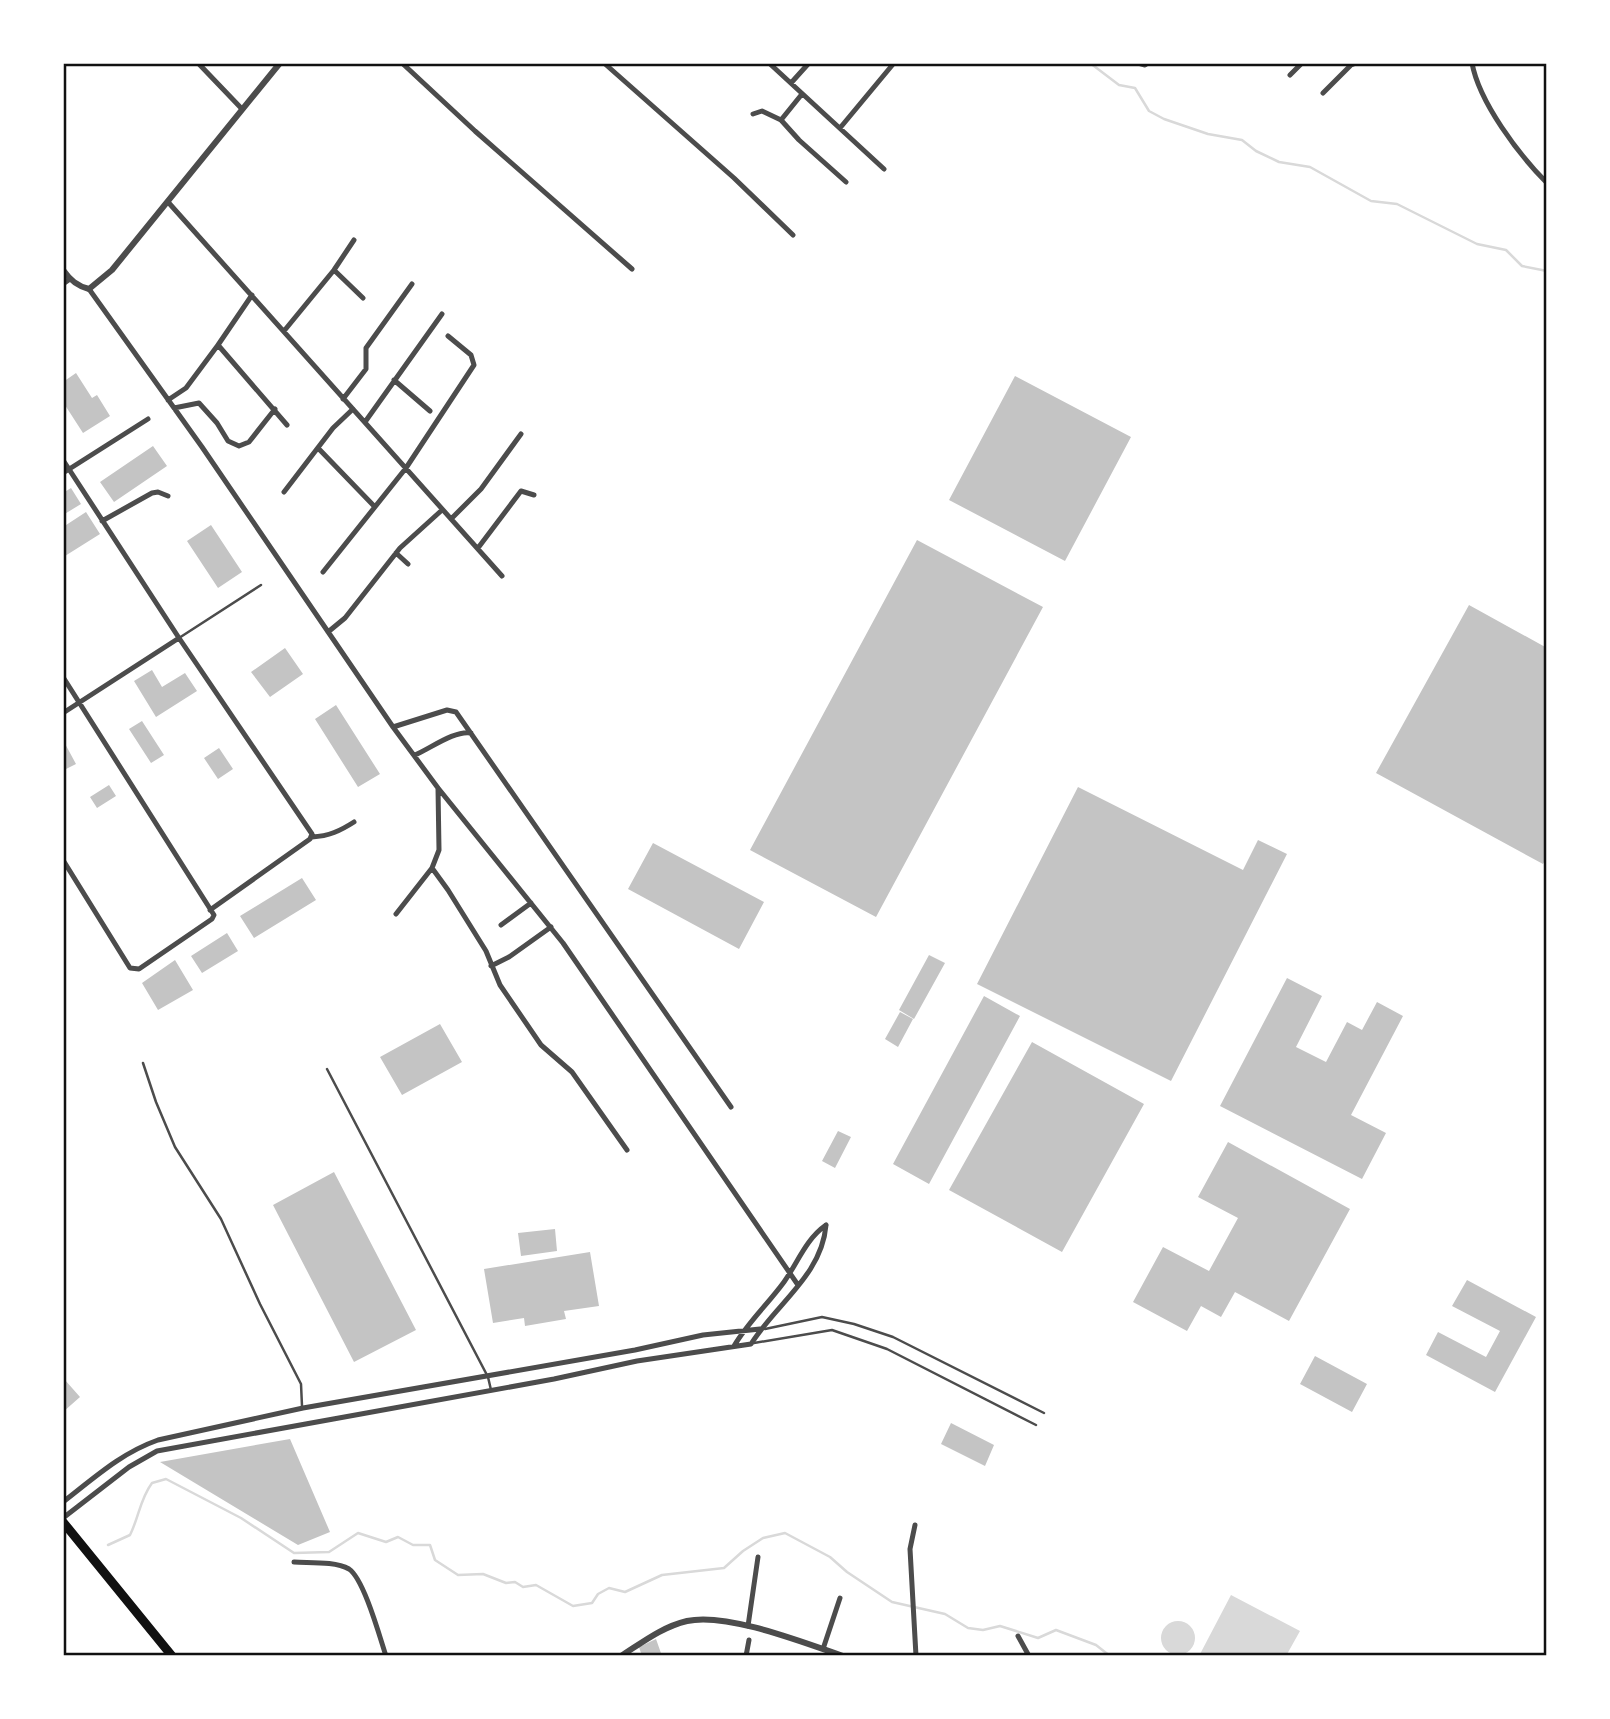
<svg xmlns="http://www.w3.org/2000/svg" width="1610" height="1719" viewBox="0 0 1610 1719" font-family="Barlow,sans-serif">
	<rect width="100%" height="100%" fill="#fff"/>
	<path fill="#d9d9d9" d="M1231,1595l69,36 -14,25h-87z
		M1161 1638a17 17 0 1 1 34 0a17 17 0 1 1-34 0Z"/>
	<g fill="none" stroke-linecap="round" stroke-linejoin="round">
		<path stroke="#d9d9d9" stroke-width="2.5" d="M1090,63l29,22 16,3 14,23 15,8 44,15 34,6 14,11 23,11 31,5 61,34 26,3 80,40 29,6 16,16 25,5
			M108,1545l22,-10c9,-18 10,-36 22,-52l14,-4 75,39 53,35 35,-1 29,-19 28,9 12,-5 15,8h17l5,15 23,15 25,-1 23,9 9,-1 8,5 13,-2 37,21 19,-3 6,-9 11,-6 16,4 37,-17 62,-7 19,-17 20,-13 22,-5 45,24 17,15 45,30 53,12 23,14 15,2 17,-4 38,12 18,-8 40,15 14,11"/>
	</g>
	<path fill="#c4c4c4" d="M76,373l16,25 5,-3 13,21 -27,17 -20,-31v-20z
		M1015,376l116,61 -66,124 -116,-61z
		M153,446l14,20 -53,36 -14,-20z
		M71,488l10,16 -18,11v-22z
		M86,512l14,22 -35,22 -2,-29z
		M211,525l31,47 -24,16 -31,-47z
		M917,540l126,67 -167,310 -126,-67z
		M1469,605l78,43v209l-4,7 -167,-91z
		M285,648l18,26 -33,23 -19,-25z
		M152,670l10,17 23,-14 12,18 -41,26 -22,-36z
		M336,705l44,69 -22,13 -43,-68z
		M142,721l22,34 -13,8 -22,-34z
		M63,740l13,24 -12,6 -1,-2z
		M219,748l14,21 -15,10 -14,-21z
		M109,785l7,11 -19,12 -7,-11z
		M1078,787l165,83 15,-30 29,14 -116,227 -194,-97z
		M653,843l111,59 -25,47 -111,-60z
		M302,878l14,22 -62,38 -14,-22z
		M227,933l11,18 -36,22 -11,-17z
		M929,955l16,8 -31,56 -15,-9z
		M175,960l18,30 -35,20 -16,-27z
		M1287,978l35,18 -26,51 30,15 21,-40 15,8 15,-28 26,14 -52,99 35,18 -24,46 -142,-73z
		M984,996l36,20 -91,168 -36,-20z
		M900,1012l13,7 -15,28 -13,-8z
		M440,1024l22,38 -60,33 -22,-38z
		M1032,1042l112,62 -82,148 -113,-62z
		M838,1131l13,6 -16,31 -13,-7z
		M1228,1142l122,67 -61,112 -54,-29 -14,25 -20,-11 -14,25 -54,-29 30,-55 46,24 29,-53 -40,-21z
		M334,1172l82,158 -62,32 -81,-157z
		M555,1229l2,22 -36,5 -3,-23z
		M590,1252l9,54 -35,5 2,8 -41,7 -1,-8 -31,5 -9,-54z
		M1467,1280l69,37 -41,75 -69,-37 12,-23 48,25 14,-26 -48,-25z
		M1315,1356l52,28 -15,28 -52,-28z
		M65,1380l15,17 -17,15v-30z
		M951,1423l43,22 -9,21 -44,-22z
		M290,1439l40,93 -32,13 -138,-83z
		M656,1639l6,17h-20l-3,-9z"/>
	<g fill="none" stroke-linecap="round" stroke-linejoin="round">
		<path stroke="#4c4c4c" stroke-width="2.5" d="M179,638l82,-53
			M143,1063l13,39 19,45 46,72 39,85 41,80 1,22
			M327,1069l161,308 3,13
			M765,1329l57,-12 32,7 39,13 151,76
			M754,1343l78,-13 55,19 149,76"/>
		<path stroke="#4c4c4c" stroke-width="5" d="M198,63l44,46
			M402,63l73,68 157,138
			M604,63l130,115 59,57
			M769,63l115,106
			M1138,63l7,2 3,-2
			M1472,63c7,39 47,92 75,120
			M1290,75l12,-12
			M791,83l18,-20
			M1323,93l28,-28 5,-2
			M753,114l9,-3 19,9 21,-26
			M781,120l18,20 47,42
			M840,128l54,-65
			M168,202l334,374
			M334,270l29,28
			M63,284l7,-5
			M89,289l113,158 191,280 45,61 125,155 235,342
			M252,295l-34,50 69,80
			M284,331l50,-61 20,-30
			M394,380l36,31
			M343,399l23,-30v-21l46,-64
			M168,400l18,-12 32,-43
			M174,408l25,-5 18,20 11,18 11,5 10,-4 26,-33
			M365,422l77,-108
			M318,448l56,58
			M63,460l116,178 133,196 -2,5 -100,71
			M63,473l85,-54
			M284,492l49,-64 20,-19
			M451,519l30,-30 40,-55
			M102,521l50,-28 6,-1 10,4
			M478,548l43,-57 13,4
			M396,553l12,11
			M323,572l83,-104 68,-103 -3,-10 -23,-19
			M328,632l17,-14 55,-70 42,-38
			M63,677l151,238 -2,4 -73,50 -9,-1 -67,-108
			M63,713l116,-75
			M393,727l54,-17 9,2 275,395
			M415,755c16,-7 40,-25 56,-22
			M438,788l1,62 -7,18 16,22 38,61 14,34 41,60 31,27 55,78
			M312,837c17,-1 28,-6 42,-15
			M396,914l36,-46
			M501,925l30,-22
			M491,966l18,-9 42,-30
			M734,1346c14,-24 34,-42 50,-64 14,-20 22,-43 42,-57
			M63,1502c31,-24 58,-49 95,-62l145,-32 332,-58 68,-15 57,-6
			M63,1518l66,-51 28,-16 397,-72 83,-18 114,-17c25,-40 71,-69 75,-119
			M915,1525l-5,24 6,107
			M294,1562c16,1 41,-1 55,7 15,10 31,69 37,87
			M748,1626l10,-69
			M1018,1636l11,20
			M823,1649l17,-51
			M746,1656l3,-16"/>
		<path stroke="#4c4c4c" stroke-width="6" d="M63,270c7,10 14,16 26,19l23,-19 168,-207
			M621,1656c22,-14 41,-29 66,-35 39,-9 118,22 156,35"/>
		<path stroke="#111" stroke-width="9" d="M63,1522l109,134"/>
	</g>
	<rect width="1610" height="1719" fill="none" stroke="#ffffff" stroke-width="130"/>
	<rect x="65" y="65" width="1480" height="1589" fill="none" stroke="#111" stroke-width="2.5"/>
</svg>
